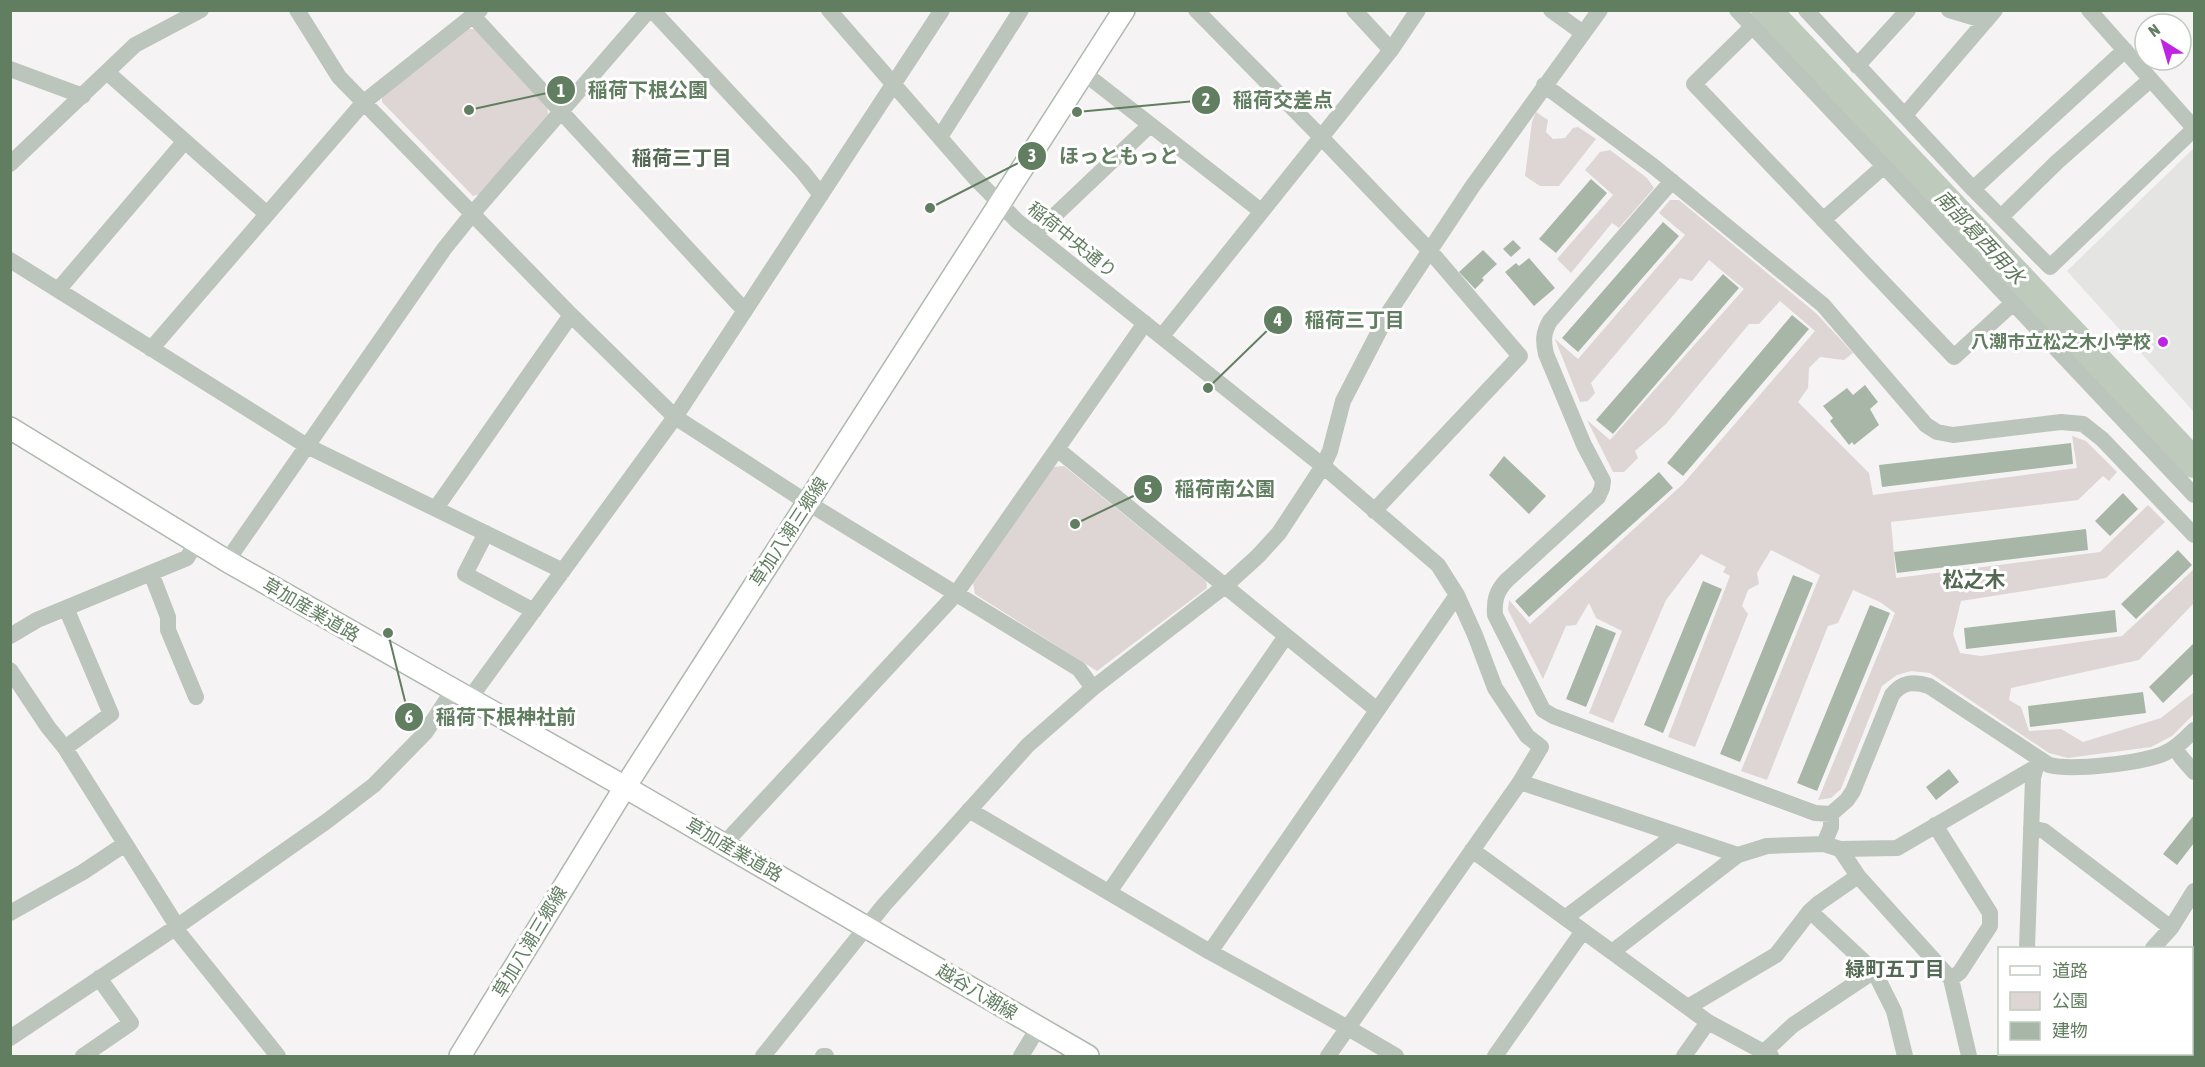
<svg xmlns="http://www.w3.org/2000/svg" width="2205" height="1067" viewBox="0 0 2205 1067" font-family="'Asap Condensed','Noto Sans JP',sans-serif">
	<rect width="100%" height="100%" fill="#f6f3f4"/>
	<path fill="#e4e4e2" d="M2194,148v264l-127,-141z"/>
	<path fill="#ddd6d4" d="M468,29h9l70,77 1,8 -68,80 -7,2 -91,-94v-5z
		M1536,112l12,8 -2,12 7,7 12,-1 8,-10 5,-1 18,12 -37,47h-19l-15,-10 7,-54z
		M1610,150l37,28 7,10 -35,40 -7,-5 -41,50 -14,-14 56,-64 -28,-25 15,-18z
		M1670,200h9l138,114 36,39 -9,7 -24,-3 -11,11 -1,20 -10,14 71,71 4,22 204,-27 -5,-32 14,5 31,31 -8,9 -6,-5 -25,24 -187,22 5,56 204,-26 48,-47 17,17 -59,56 -145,23 -8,33 7,19 21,3 141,-20 72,-67v34l-55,57 -128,28 -2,12 12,7 8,24 32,-2 22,13 78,-24 33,-26v22l-22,22 -21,11 -83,11 -19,-5 -119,-80 -19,-2 -14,4 -15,11 -41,103 -10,9 -13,2 77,-187 -15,-11 -27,-12 -15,33 -10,3 -61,154 -26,-9 79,-196 -49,-25 -14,23 2,11 -11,6 -6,16 6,8 -53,133 -27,-10 62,-161 -7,-4 3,-5 -25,-13 -35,46 -53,123 -24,-10 33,-82 -26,-13 -7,-15 -13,22 -10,1 -23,53 -35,-69 1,-10 21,24 153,-140 132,-153 -35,-30 -21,23h-10l-83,100 -31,27 3,7 -14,14h-11l-26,-52 23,20 134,-151 -35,-29 -17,21 -12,-3 -89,105 4,10 -7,8 -8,1 -25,-63 23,20 107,-124 -26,-22z
		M1064,466l142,115 1,7 -110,83 -122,-77 -2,-11 80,-116z"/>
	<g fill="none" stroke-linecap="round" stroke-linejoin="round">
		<path stroke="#becbbc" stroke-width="30" d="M1766,10l428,453"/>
	</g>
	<path fill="#a8b6a7" d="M1591,179l16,14 -51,60 -17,-14z
		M1663,222l16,14 -101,116 -16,-14z
		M1513,240l8,8 -10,9 -8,-8z
		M1483,250l14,14 -15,14 2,2 -9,9 -16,-17z
		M1529,258l26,30 -21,18 -29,-34 11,-9 3,3z
		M1723,274l16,14 -126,146 -17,-14z
		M1792,315l17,14 -126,147 -16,-13z
		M1865,385l13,17 -8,7 9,16 -25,20 -2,-3 -3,3 -19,-24 3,-3 -10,-12 24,-18 6,7z
		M2071,443l2,21 -191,23 -3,-22z
		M1504,456l42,40 -17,18 -40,-39z
		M1659,472l14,16 -144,129 -14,-16z
		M2123,493l15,16 -28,27 -15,-15z
		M2086,529l2,21 -191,23 -3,-21z
		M2178,550l14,15 -56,54 -15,-15z
		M1793,575l20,8 -73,179 -20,-8z
		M1703,581l19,8 -59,144 -19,-8z
		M1870,605l20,8 -73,178 -20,-8z
		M2115,610l2,22 -151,17 -2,-21z
		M1596,625l20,8 -30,74 -20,-8z
		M2194,643v30l-31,30 -14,-16z
		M2143,692l3,21 -116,14 -2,-21z
		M1949,769l10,13 -23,18 -10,-13z
		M2194,815v28l-17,22 -14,-11z"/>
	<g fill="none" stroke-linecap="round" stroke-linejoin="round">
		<defs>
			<path id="major" d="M10,428l217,133 398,226 463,269
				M460,1056l165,-269 499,-777"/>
		</defs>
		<use href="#major" stroke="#aeb8ae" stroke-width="24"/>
		<path stroke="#bcc5bc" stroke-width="16" d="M297,10l42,67 232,238 104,102 133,86 271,166 14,19
			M652,10l151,162 18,23
			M829,10l146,168 42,43 306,245 115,99 19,30 18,40 20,53 32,48 14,11 -21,35 -192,274
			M1196,10l124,126 110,115 90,105 -146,155
			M1354,10l37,40
			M1551,10l32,23
			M1737,10l457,485
			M1806,10l167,179 77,78 144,-138
			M1949,10l37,11
			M2089,10l105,118
			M473,16l272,295
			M1752,27l-58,57 260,273 59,-54
			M1857,66l51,-56
			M10,69l73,27
			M108,73l159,141
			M1084,73l177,138
			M1544,85l109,81 170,139 103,120 11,7 16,3 108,-13 22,2 19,15 92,96
			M1905,115l90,-105
			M940,137l81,-127
			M10,164l125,-119 66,-35
			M1672,181l-122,140c-7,12 -7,20 -4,33l38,91 19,36 -1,7 -4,9 -92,84c-10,11 -12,20 -11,34l48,95 10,6 262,97 16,1 16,-14 6,-9 39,-96c10,-13 21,-14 37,-9l120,79c22,6 95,-2 116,-12 12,-5 21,-15 29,-23
			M1973,189l152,-139
			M2001,217l56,-55 93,-82
			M1823,220l61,-54
			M1034,235l116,-110
			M10,260l297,186 256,125
			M58,290l127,-149
			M1162,336l229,-286 27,-40
			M151,349l213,-247 116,-92
			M1057,449l320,261
			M436,508l135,-193
			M486,533l-21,41 69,37
			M227,561l217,-312 29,-36 176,-203
			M151,573l17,44v13l28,67
			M10,636l27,-16 150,-62 9,-15
			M10,670l38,57 17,21 112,178
			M470,698l205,-281 267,-407
			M2175,747l6,10 13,15
			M65,748l46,-34 -45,-106
			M1520,782l218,73
			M969,810l241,142 138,76 48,28
			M1831,814v13l-7,17 16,5 57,-1 139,-81
			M1935,825l55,88v13l-30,46 -9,7
			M2031,828l13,3 127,97
			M723,845l232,-250 190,-272
			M1840,849l18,27 93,103 18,77
			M1472,850l236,172 63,34
			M1109,892l177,-256
			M1810,911l9,-8 39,-27
			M10,913l73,-41 42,-28
			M1565,918l110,-83
			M175,928l103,128
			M2027,948l6,-170 3,-11 5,-6
			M2153,948l18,-20 23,-37
			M1210,952l247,-357
			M1612,952l126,-97 29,-9 57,-2
			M1688,1007l88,-52 34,-44 64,60 20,40 11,45
			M10,1038l165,-110 152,-107 47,-36 51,-52 29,-44
			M1764,1052l29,-27 81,-54
			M2114,1054l4,2
			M83,1056l48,-33 -32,-45
			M763,1056l121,-151 144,-160 65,-57 132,-102 33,-30 21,-23 44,-67 7,-15 13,-50 46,-89 83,-125 128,-177
			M823,1056h3
			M1021,1056l17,-28
			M1495,1056l88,-125
			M1684,1056l24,-34
			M2023,1056v-2"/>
		<use href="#major" stroke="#fff" stroke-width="21"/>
	</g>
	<circle fill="#be25e3" stroke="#fff" stroke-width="2" cx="2163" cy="342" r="6"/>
	<g text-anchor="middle" stroke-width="6" stroke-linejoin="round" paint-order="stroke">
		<g font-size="18" fill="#617e61" stroke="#fff">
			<text transform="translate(1072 240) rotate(39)" y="6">稲荷中央通り</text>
			<text transform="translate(789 532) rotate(-57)" y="6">草加八潮三郷線</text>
			<text transform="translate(311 610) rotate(30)" y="6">草加産業道路</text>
			<text transform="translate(734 850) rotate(30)" y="6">草加産業道路</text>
			<text transform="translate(530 942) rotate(-59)" y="6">草加八潮三郷線</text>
			<text transform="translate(977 992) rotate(31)" y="6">越谷八潮線</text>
		</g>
		<g font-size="18" font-weight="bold" fill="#617e61" stroke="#fff" text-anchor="end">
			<text x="2151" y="348">八潮市立松之木小学校</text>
		</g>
		<g font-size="20" font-weight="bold" fill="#536953" stroke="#fff">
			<text x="682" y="165">稲荷三丁目</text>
			<text x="1895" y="976">緑町五丁目</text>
		</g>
		<g font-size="20" font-style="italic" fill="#60795c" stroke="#fff">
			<text transform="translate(1980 237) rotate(47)" y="7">南部葛西用水</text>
		</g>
		<g font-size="21" font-weight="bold" fill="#536953" stroke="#fff">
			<text x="1974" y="587">松之木</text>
		</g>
	</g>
	<path fill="none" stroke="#617e61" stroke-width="2" d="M469 110L561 90M1077 112L1206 100M930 208L1032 156M1208 388L1278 320M1075 524L1148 489M388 633L409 717"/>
	<g fill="#617e61" stroke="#fff" stroke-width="2">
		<circle cx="469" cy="110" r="6"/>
		<circle cx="1077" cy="112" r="6"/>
		<circle cx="930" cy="208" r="6"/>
		<circle cx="1208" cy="388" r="6"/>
		<circle cx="1075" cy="524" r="6"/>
		<circle cx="388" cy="633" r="6"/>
		<circle cx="561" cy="90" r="15"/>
		<circle cx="1206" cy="100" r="15"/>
		<circle cx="1032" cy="156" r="15"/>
		<circle cx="1278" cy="320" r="15"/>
		<circle cx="1148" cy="489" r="15"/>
		<circle cx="409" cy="717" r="15"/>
	</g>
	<g font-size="18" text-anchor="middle" font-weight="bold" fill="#fff">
		<text x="561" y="97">1</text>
		<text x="1206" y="106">2</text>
		<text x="1032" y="162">3</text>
		<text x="1278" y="326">4</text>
		<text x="1148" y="495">5</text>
		<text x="409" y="723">6</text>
	</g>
	<g font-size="20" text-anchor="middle" font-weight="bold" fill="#617e61" stroke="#fff" stroke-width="6" stroke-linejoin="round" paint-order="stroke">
		<text x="648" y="97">稲荷下根公園</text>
		<text x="1283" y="107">稲荷交差点</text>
		<text x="1119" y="163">ほっともっと</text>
		<text x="1355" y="327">稲荷三丁目</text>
		<text x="1225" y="496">稲荷南公園</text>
		<text x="506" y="724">稲荷下根神社前</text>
	</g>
	<rect width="2205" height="1067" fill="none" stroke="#617e61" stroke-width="24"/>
	<rect x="1998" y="947" width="195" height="108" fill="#ffffff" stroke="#c0cbc0" stroke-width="1.5"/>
	<rect x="2010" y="966" width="30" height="9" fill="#ffffff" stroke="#c0cbc0" stroke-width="1.5"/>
	<text x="2052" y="977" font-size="18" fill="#617e61">道路</text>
	<rect x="2010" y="992" width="30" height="18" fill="#ddd6d4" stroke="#c0cbc0" stroke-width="1.5"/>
	<text x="2052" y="1007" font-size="18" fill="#617e61">公園</text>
	<rect x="2010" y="1022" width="30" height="18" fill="#a8b6a7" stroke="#c0cbc0" stroke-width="1.5"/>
	<text x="2052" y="1037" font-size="18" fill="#617e61">建物</text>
	<g transform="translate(2163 42) rotate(323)"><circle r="28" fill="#ffffff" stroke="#c0cbc0" stroke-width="1.5"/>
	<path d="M0-4.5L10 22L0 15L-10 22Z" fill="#be25e3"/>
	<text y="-9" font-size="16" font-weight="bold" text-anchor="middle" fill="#617e61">N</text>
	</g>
</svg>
